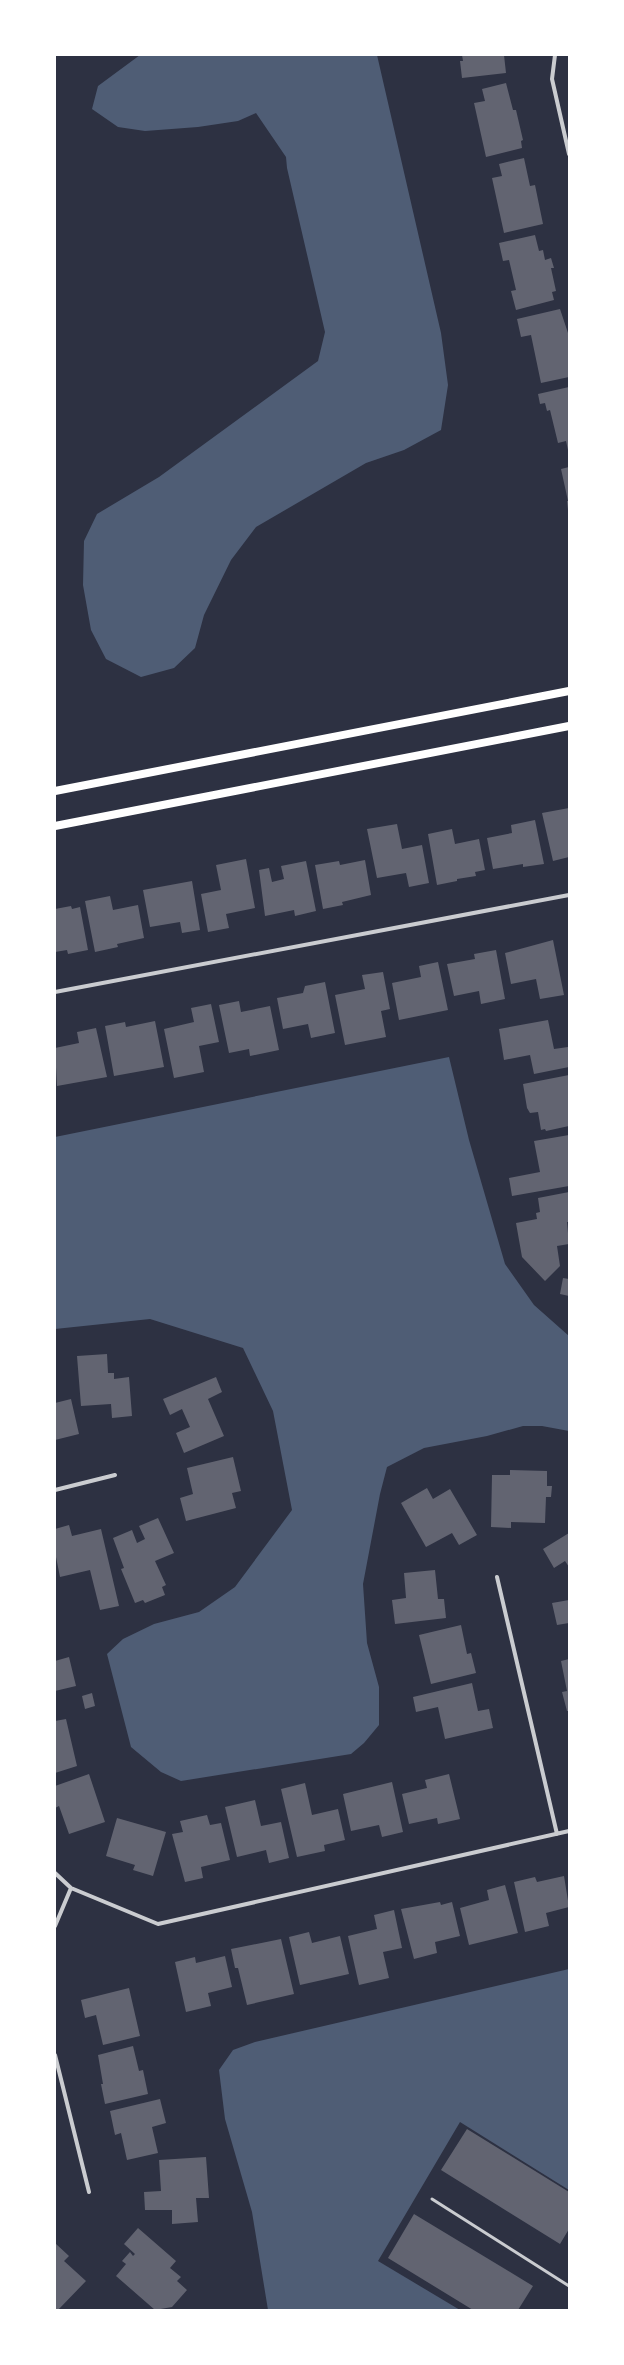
<svg xmlns="http://www.w3.org/2000/svg" width="624" height="2365" viewBox="0 0 624 2365" font-family="'Libre Baskerville',serif">
	<rect width="100%" height="100%" fill="#2d3142"/>
	<path fill="#4f5d75" d="M140,55h237l64,278 7,52 -7,45 -37,20 -38,13 -110,64 -25,33 -27,55 -9,33 -21,20 -33,9 -35,-18 -15,-29 -8,-45 1,-44 13,-27 62,-37 159,-116 7,-29 -38,-164 -1,-11 -30,-44 -18,8 -40,6 -53,4 -27,-4 -26,-18 6,-23z
		M449,1057l20,83 36,124 29,41 35,31v95l-27,-5h-19l-36,10 -63,12 -37,19 -7,27 -17,90 4,59 12,44v38l-15,18 -13,11 -170,27 -20,-9 -30,-25 -24,-93 16,-15 31,-15 45,-12 36,-25 57,-77 -19,-99 -30,-63 -93,-29 -95,10v-192z
		M569,1969v221l-109,-68 -82,139 82,49h-192l-16,-98 -27,-93 -6,-49 14,-20 22,-8z"/>
	<path fill="#626471" d="M462,55h42l2,18 -44,5 -2,-17h3z
		M506,83l7,27h3l7,30 -2,1 1,7 -36,9 -12,-54 11,-2 -3,-12z
		M524,158l6,28 5,-1 8,39 -39,9 -12,-55 10,-2 -3,-12z
		M535,235l4,16 4,-1 2,10 6,-2 3,10h-3l5,23 -4,1 2,8 -38,10 -5,-19 5,-1 -7,-30 -6,1 -4,-18z
		M560,309l9,27v41l-28,6 -10,-48 -10,2 -4,-18z
		M569,387v63h-1l-2,-9 -8,2 -8,-33 -3,1 -2,-8 -5,1 -2,-10z
		M569,467v43h-1l-1,-9h1l-7,-32z
		M569,808v49l-16,4 -11,-48z
		M535,820l9,44 -21,3v-3l-30,5 -6,-31 25,-5 -1,-8z
		M397,824l5,25 20,-4 7,38 -20,4 -3,-14 -29,5 -10,-49z
		M452,829l3,15 24,-5 6,31 -10,2 1,4 -19,3v2l-20,4 -9,-51z
		M246,859l9,49 -29,6 3,14 -21,4 -7,-38 20,-4 -5,-25z
		M365,860l6,35 -29,7 1,3 -20,4 -8,-44 24,-4 1,4z
		M306,861l10,50 -21,5 -1,-6 -29,6 -6,-46 10,-2 3,14 12,-3 -3,-13z
		M192,881l8,49 -18,3 -2,-11 -30,5 -7,-37z
		M110,896l3,14 25,-5 6,33 -27,6 1,3 -23,5 -10,-51z
		M71,906l1,3 8,-2 8,43 -20,4 -1,-4 -12,2v-43z
		M553,940l11,55 -24,4 -4,-20 -25,5 -6,-31z
		M496,950l9,49 -24,5 -2,-13 -25,5 -7,-32 28,-5 -1,-5z
		M438,962l10,48 -49,10 -7,-37 29,-6 -2,-11z
		M383,972l7,37 -9,2 5,26 -41,8 -10,-50 30,-6 -3,-14z
		M325,982l10,51 -24,5 -3,-14 -25,5 -6,-31 26,-5 2,-7z
		M239,1001l2,11 29,-6 9,44 -29,6 -1,-7 -20,4 -10,-48z
		M211,1004l8,38 -20,4 5,26 -30,6 -10,-49 30,-7 -3,-14z
		M548,1020l6,29 14,-2 1,20 -35,7 -4,-19 -26,5 -5,-31z
		M155,1021l9,46 -50,9 -9,-50 20,-4 1,5z
		M96,1028l11,49 -50,9 -2,-38 24,-5 -2,-11z
		M569,1075v51l-23,5 -1,-2 -4,1 -3,-18 -8,1 -3,-5 -4,-24z
		M569,1135v51l-57,10 -3,-18 31,-6 -6,-31z
		M569,1192v30h-2l2,22 -12,2 3,20 -15,15 -23,-24 -6,-34 21,-4 -1,-6 4,-1 -2,-14z
		M563,1278l6,1v17l-9,-2z
		M107,1354l1,19h6v6l15,-2 3,39 -20,2 -1,-14 -30,2 -4,-50z
		M216,1377l6,15 -14,7 16,37 -40,17 -8,-20 14,-6 -8,-18 -12,6 -7,-16z
		M71,1399l8,35 -24,6v-37z
		M233,1457l8,34 -9,2 4,15 -50,13 -6,-23 13,-4 -6,-26z
		M510,1470l37,1v15h5l-1,11h-5l-1,26 -34,-1v6l-20,-1 1,-52h18z
		M427,1488l6,11 17,-10 27,46 -18,10 -7,-12 -26,14 -25,-44z
		M158,1518l16,35 -19,8 11,24 -4,2 3,8 -20,8 -2,-3 -8,3 -14,-34 3,-1 -11,-30 19,-8 5,13 8,-4 -6,-13z
		M69,1525l3,11 29,-7 18,77 -19,4 -10,-40 -30,7 -5,-25v-23z
		M569,1533v34l-4,-6 -11,7 -11,-19z
		M435,1570l3,29h6l2,19 -51,6 -3,-24 14,-2 -2,-25z
		M569,1600v23l-12,2 -5,-22z
		M461,1625l6,29 4,-1 5,20 -45,11 -12,-49z
		M69,1657l7,29 -21,5v-30z
		M569,1659v52h-2l-5,-19 5,-1 -6,-30z
		M472,1683l6,28 11,-2 4,19 -48,11 -7,-32 -22,5 -3,-15z
		M92,1693l3,13 -10,3 -3,-13z
		M66,1719l11,47 -22,7v-52z
		M89,1774l16,48 -36,12 -10,-28 -4,2v-22z
		M449,1774l11,45 -22,5 -1,-6 -28,6 -7,-30 25,-6 -2,-8z
		M392,1782l11,50 -21,5 -3,-12 -28,6 -8,-37z
		M305,1783l7,32 26,-6 7,31 -21,5 1,6 -28,6 -16,-68z
		M255,1800l6,26 20,-4 8,36 -20,5 -3,-13 -29,7 -12,-50z
		M207,1815l3,10 11,-2 9,37 -29,7 2,11 -18,4 -13,-48 11,-2 -3,-11z
		M117,1818l49,14 -13,44 -20,-6 2,-5 -29,-9z
		M564,1876l5,31 -23,6 3,13 -24,6 -11,-50 21,-5 2,5z
		M505,1885l13,48 -49,12 -9,-37 29,-8 -2,-10z
		M440,1902l1,3 11,-3 8,34 -25,6 2,11 -23,6 -13,-50z
		M394,1910l8,38 -19,4 6,26 -30,7 -11,-49 29,-7 -3,-14z
		M309,1932l3,11 28,-7 9,38 -49,11 -11,-48z
		M281,1939l13,55 -47,11 -9,-37h-3l-4,-19z
		M225,1956l7,31 -24,6 3,13 -25,6 -11,-50 20,-5 1,6z
		M129,1988l11,48 -37,9 -7,-30 -11,3 -4,-18z
		M133,2046l6,25 4,-1 5,24 -43,10 -4,-20h2l-5,-29z
		M160,2099l6,24 -14,4 6,26 -31,7 -6,-27 -6,2 -5,-24z
		M467,2129l102,63v37l-9,15 -119,-74z
		M206,2157l3,41h-13l2,24 -26,2v-14h-27l-1,-18 17,-1 -2,-31z
		M414,2214l119,72 -15,24h-45l-85,-52z
		M138,2228l38,33 -6,7 11,9 -4,4 10,9 -15,17 -17,3 -39,-34 10,-12 -4,-3 8,-9 3,4 2,-2 -11,-10z
		M55,2243l14,13 -5,5 22,20 -28,29h-3z"/>
	<g fill="none" stroke-linecap="round" stroke-linejoin="round">
		<path stroke="#caccd0" stroke-width="3" d="M432,2199l137,87"/>
		<path stroke="#caccd0" stroke-width="4" d="M555,55l-3,24 17,75
			M55,992l514,-97
			M55,1490l60,-15
			M497,1577l60,257
			M55,1873l16,15 87,36 411,-93
			M55,1926l16,-38
			M55,2055l34,137"/>
		<path stroke="#fff" stroke-width="8" d="M55,791l514,-100
			M55,826l514,-100"/>
	</g>
	<rect width="624" height="2365" fill="none" stroke="#ffffff" stroke-width="112"/>
</svg>
